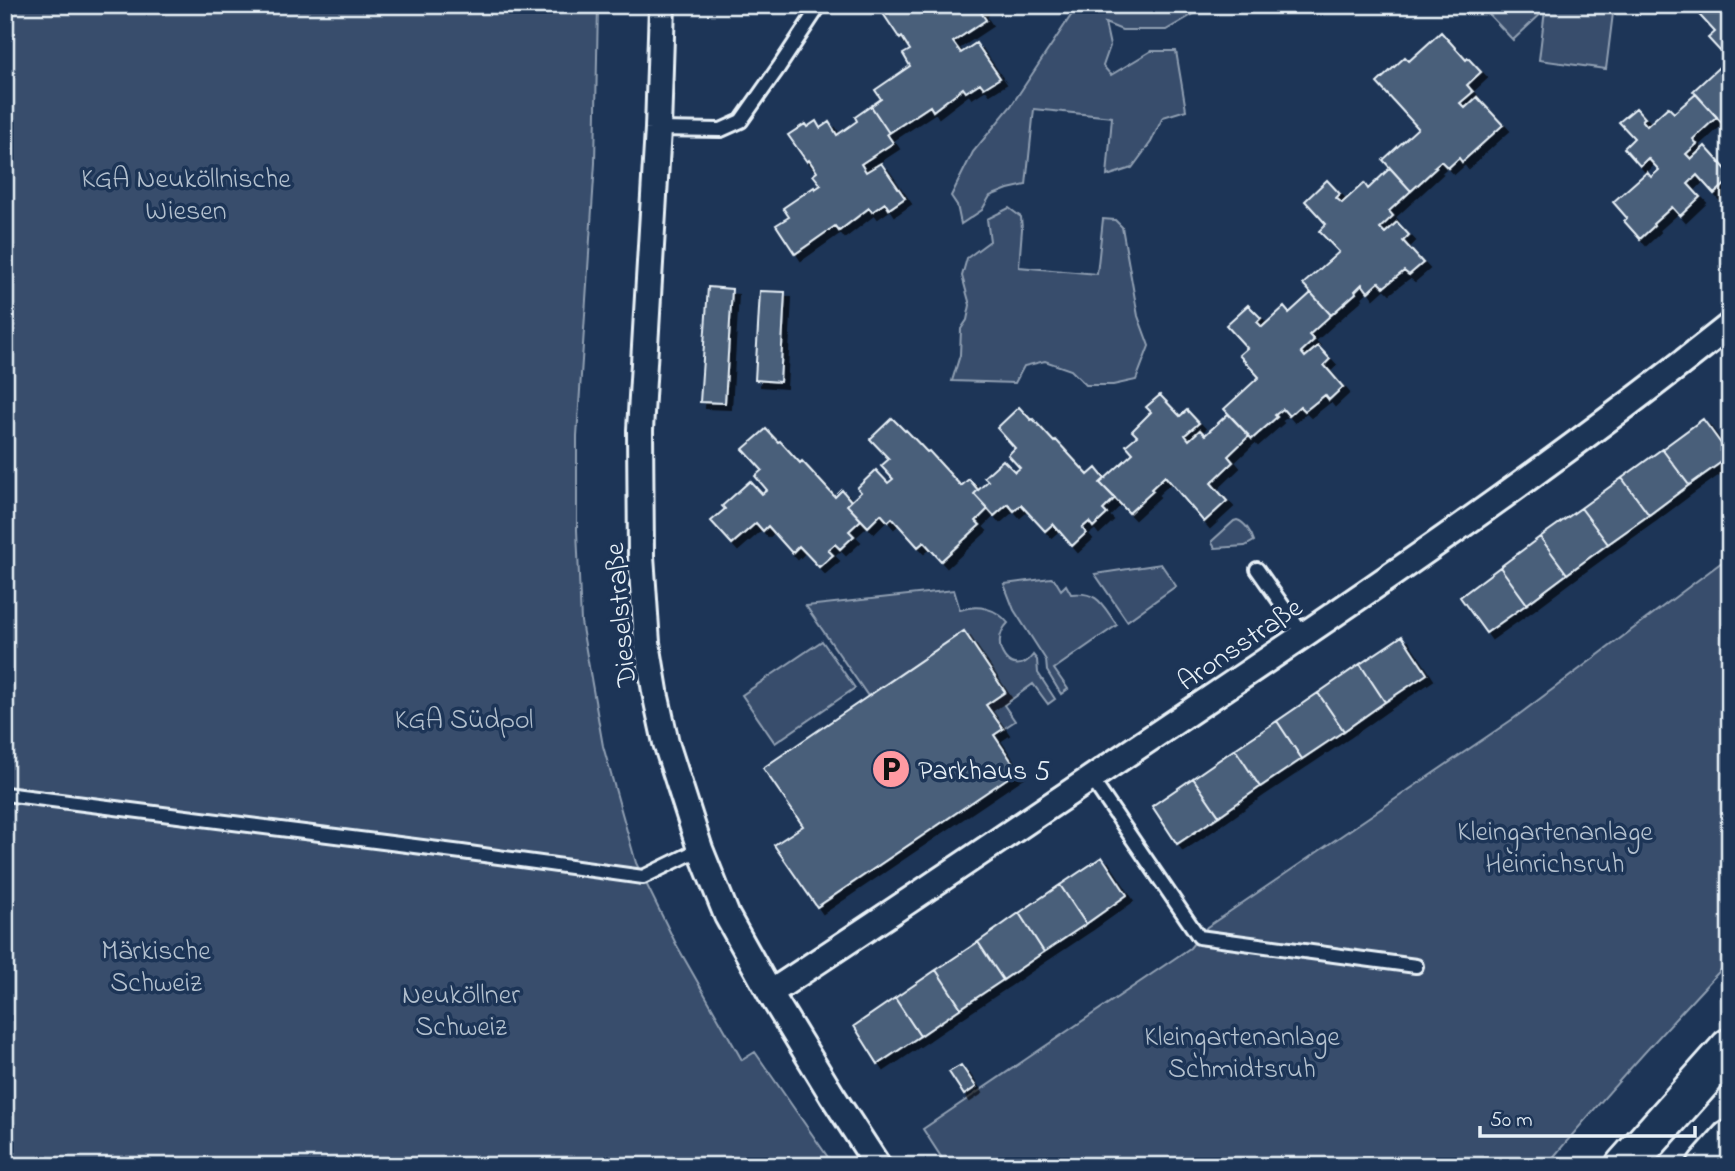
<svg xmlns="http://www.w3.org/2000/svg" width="1735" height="1171" viewBox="0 0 1735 1171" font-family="'Indie Flower',sans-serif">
	<defs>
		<filter id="shadow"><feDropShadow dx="6" dy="6" stdDeviation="0" flood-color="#0009"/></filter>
	</defs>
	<rect width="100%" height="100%" fill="#1d3557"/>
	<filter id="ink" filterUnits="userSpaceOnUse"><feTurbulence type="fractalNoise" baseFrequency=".0143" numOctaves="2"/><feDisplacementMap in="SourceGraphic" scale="14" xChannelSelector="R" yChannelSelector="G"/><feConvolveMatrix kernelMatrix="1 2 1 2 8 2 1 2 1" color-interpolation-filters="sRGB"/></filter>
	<g filter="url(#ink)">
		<path fill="#374d6c" stroke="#909fb2" stroke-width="2" d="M5,5h593l-3,158 -18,273v94l4,92 22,124 33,117 40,81 66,116 13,-8 79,114h-829z
			M1078,5h131l-43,25h-44l-17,-7 5,23 -7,20 8,9 40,-24h25l10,59 -23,7 -12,25 -19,26 -25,8 5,-59 -78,-8 -8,76 -18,4 -18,7 -8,14 -21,14 -4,-19 -6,-9 22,-44 38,-46z
			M1480,5h134l-8,64 -67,-9 6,-50 -32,30z
			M1009,208l12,9 1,12 -3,38 78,7 6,-55 12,1 7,7 16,89 11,30 -13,34 -23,5h-27l-15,-15 -26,-9 -21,5 -9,17 -63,-2 8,-26 1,-26 6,-9 3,-15 -8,-29 5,-18 23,-17 -3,-22z
			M1237,520c8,2 15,14 17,21l-9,5 -30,2 -3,-5v-2l22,-20z
			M1730,556v404c-63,67 -125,135 -184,206h-599l-24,-37 267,-181 17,-21 306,-208z
			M1161,564l15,22 -49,35 -32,-47z
			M1051,578l4,2 6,10 5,-5 5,9c28,-3 31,11 46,31l-63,44 14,20 -7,5 -14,-23 -1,-11 -32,-50 -10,-26z
			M954,590l6,20c18,-6 36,-2 48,13 -22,22 5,59 25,32l4,5 1,13 17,26 -7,5 -15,-20 -29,21 11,16 -12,8 -17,-24 19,-13 -41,-61 -96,65 -62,-90z
			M822,641l33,47 -80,55 -33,-48z"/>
		<path fill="#495e7a" stroke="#e8f1f8" stroke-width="2" filter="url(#shadow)" d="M891,5h35l5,7 10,-7h38l3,4 -2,2 6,9 -33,22 8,11 15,-10 24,35 -16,10 -4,-5 -14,9 -3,-4 -30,23 -3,-5 -41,27 -18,-27 10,-7 -6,-9 35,-24 -7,-12 7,-4 -8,-13 -2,2 -18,-27z
			M1694,5h36v51l-7,-7 -3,2 -12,-13 7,-6 -23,-25z
			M1441,32l25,28 2,-2 13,14 -14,13 6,7 -13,11 5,5 12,-11 26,28 -41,37 -3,-4 -11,10 -7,-7 -7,6 2,1 -25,23 -28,-31 35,-32 -41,-45 28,-26 4,4z
			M1730,57v57l-9,8 -28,-31z
			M1696,94l21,23 -24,22 4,5 -11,10 5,5 14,-13 25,28v6l-16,14 -17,-19 -9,9 12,13 -20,19 -8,-9 -19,17 1,2 -14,13 -16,-18 3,-3 -14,-16 34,-30 4,5 8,-7 -11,-12 -8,8 -16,-18 10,-10 -15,-16 17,-14 9,10 -3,2 5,6 21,-19 6,6z
			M871,106l18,27 -2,1 6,9 -32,21 5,8 15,-9 24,35 -16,11 -4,-6 -13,9 -3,-4 -30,23 -4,-5 -40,28 -19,-29 13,-8 -6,-9 31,-21 1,2 6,-4 -8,-10 4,-3 -8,-12 -2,2 -19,-27 17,-11 2,3 9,-6 4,7 9,-6 8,13 20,-14 -2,-4z
			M1390,168l21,23 -22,20 4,5 -13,12 5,5 12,-11 12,13 -6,6 20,22 -14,12 -5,-4 -20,16 -5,-5 -11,10 -6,-8 -7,7 1,2 -25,22 -28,-31 36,-32 -20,-21 7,-7 -21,-23 22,-21 13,14 -4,4 6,5 22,-20 4,6z
			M708,287l24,2 -7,114 -25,-1z
			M760,291l25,1 -5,90 -25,-2z
			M1311,293l20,22 -22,20 5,5 -13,12 4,5 13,-11 12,13 -6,6 19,22 -14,13 -4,-5 -20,16 -5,-5 -11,10 -6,-7 -8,6 2,2 -25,22 -28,-30 35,-32 -20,-22 8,-7 -21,-23 22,-20 13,13 -4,4 5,5 22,-20 5,6z
			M1160,395l20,21 7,-6 12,13 -14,12 4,5 11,-10 5,5 23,-21 21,22 -21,20 5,6 -22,21 16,18 -23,21 -39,-46 -14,13 2,2 -24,22 -29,-30 33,-30 -7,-8 11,-9 -5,-5 19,-19 -5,-5z
			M1019,407l12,13 2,-1 21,23 2,-2 32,35 8,-7 9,11 -5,4 15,15 -12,12 4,4 -14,13 -4,-5 -7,6 4,5 -14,13 -19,-22 -8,7 -24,-26 -7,6 -6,-7 -14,12 -20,-22 14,-13 -4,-4 19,-17 12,12 5,-4 -12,-13 7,-7 -18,-20z
			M892,418l13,13 1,-1 21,22 2,-1 32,35 8,-7 9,11 -4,4 14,15 -12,12 4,4 -39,36 -17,-19 -6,5 -26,-29 -4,4 -7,-8 -13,13 -21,-22 14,-13 -4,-4 19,-18 12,13 5,-4 -12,-13 8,-7 -19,-20z
			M1703,419l27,37 -41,29 -27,-36z
			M766,429l12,13 2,-1 20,22 2,-2 33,36 7,-7 9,11 -4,4 14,15 -12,11 5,5 -14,13 -5,-5 -7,6 5,5 -14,12 -20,-21 -7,7 -24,-27 -5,5 -7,-8 -24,21 -21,-23 14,-12 -3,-3 28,-25 12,13 5,-4 -12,-14 7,-6 -19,-21z
			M1662,449l27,36 -40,30 -27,-37z
			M1622,478l27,37 -41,29 -27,-36z
			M1581,508l27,36 -41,30 -27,-37z
			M1540,537l27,37 -40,30 -27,-37z
			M1500,567l27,37 -41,29 -26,-36z
			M964,631l41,61 -19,13 17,24 -9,6 24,36 -201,136 -43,-62 29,-19 -40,-58z
			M1402,636l25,38 -42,28 -25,-38z
			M1360,664l25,38 -41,29 -26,-38z
			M1318,693l26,38 -42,28 -25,-38z
			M1277,721l25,38 -42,28 -25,-38z
			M1235,749l25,38 -41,29 -26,-38z
			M1193,778l26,38 -42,28 -25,-38z
			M1102,857l25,38 -41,29 -26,-39z
			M1060,885l26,39 -42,28 -25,-39z
			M1019,913l25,39 -41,28 -25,-38z
			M978,942l25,38 -42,28 -25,-38z
			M936,970l25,38 -41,28 -25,-38z
			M895,998l25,38 -42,28 -24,-38z
			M961,1065l15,22 -12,8 -15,-23z"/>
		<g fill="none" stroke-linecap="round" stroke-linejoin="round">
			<defs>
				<path id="lane" d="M658,129l63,1 20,-9 38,-54 41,-62
					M1257,569l47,67
					M1091,778l108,159 217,29
					M5,794l457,58 181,25 57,-28"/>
				<path id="street" d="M662,5l-4,124 -18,301 1,126 6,87 9,54 10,46 34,106 27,67 43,77 62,102 46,71
					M770,993c128,-84 254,-170 381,-255 197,-132 394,-265 579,-413"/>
				<path id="highway" d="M1625,1166l105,-118
					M1707,1166l23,-26"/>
			</defs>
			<use href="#lane" stroke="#e8f1f8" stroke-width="18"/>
			<use href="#street" stroke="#e8f1f8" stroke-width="30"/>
			<use href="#highway" stroke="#e8f1f8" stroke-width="44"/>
			<use href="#lane" stroke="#1d3557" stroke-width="12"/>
			<use href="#street" stroke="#1d3557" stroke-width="24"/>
			<use href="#highway" stroke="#1d3557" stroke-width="38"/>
		</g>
	</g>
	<defs>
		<symbol id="parking-disc" viewBox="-11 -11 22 22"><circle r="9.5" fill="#ff9aa2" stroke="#1d3557"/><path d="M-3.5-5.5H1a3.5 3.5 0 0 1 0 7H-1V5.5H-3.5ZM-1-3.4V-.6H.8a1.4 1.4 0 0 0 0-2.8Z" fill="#111"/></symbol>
	</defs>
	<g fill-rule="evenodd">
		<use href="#parking-disc" x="869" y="747" width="44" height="44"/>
	</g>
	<g text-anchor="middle" stroke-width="7" stroke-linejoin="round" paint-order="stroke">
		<g font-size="28" fill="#b3c0ce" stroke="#1d3557">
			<text x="186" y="187">KGA Neuköllnische<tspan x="186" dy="32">Wiesen</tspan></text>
			<text x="464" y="728">KGA Südpol</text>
			<text x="1555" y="840">Kleingartenanlage<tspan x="1555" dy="32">Heinrichsruh</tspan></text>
			<text x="156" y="959">Märkische<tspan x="156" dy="32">Schweiz</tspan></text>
			<text x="461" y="1003">Neuköllner<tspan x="461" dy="32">Schweiz</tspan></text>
			<text x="1242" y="1045">Kleingartenanlage<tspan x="1242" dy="32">Schmidtsruh</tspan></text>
		</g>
		<g font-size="28" fill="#e8f1f8" stroke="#1d3557">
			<text transform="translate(619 615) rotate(-95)" y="10">Dieselstraße</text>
			<text transform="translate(1239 643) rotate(-34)" y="10">Aronsstraße</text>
		</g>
		<g font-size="28" fill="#e8f1f8" stroke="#1d3557" text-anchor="start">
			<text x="918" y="779">Parkhaus 5</text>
		</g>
	</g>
	<rect width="1735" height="1171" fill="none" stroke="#1d3557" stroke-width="28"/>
	<rect x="14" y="14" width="1707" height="1143" fill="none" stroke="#e8f1f8" stroke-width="2.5" filter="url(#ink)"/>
	<path d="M1480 1126v10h215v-10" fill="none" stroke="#e8f1f8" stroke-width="3.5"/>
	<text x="1490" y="1126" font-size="21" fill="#e8f1f8" stroke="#1d3557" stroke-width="5" paint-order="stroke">50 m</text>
</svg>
